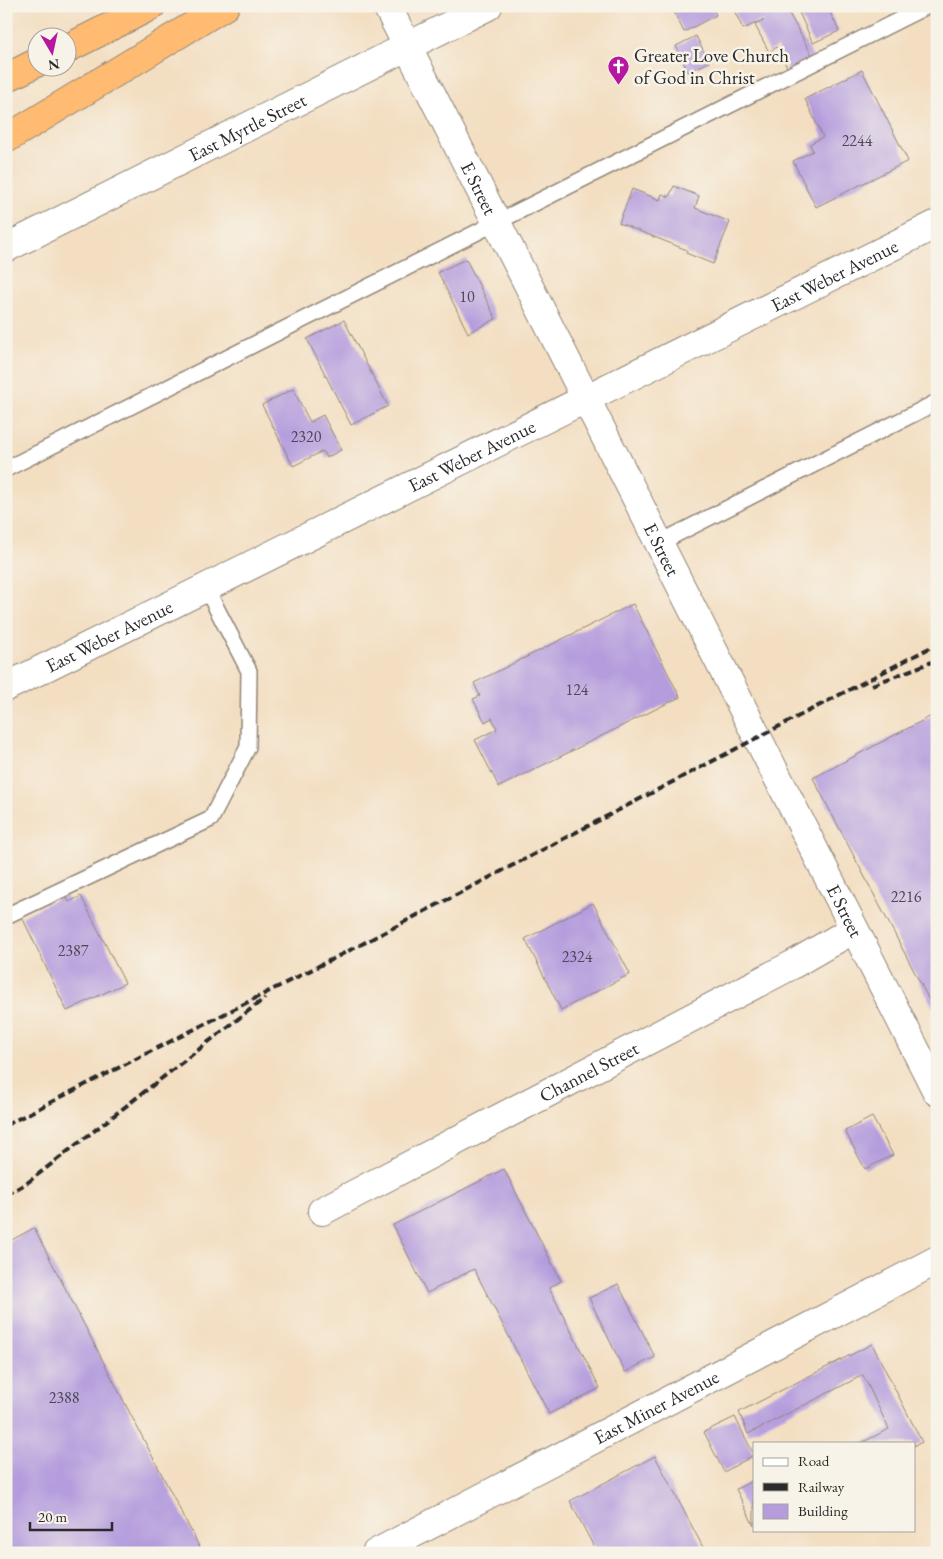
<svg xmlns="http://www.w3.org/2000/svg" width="943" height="1559" viewBox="0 0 943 1559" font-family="'EB Garamond',serif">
	<rect width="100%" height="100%" fill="#f7f3e8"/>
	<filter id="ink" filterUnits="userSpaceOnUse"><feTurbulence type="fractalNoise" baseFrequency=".02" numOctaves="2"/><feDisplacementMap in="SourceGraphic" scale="10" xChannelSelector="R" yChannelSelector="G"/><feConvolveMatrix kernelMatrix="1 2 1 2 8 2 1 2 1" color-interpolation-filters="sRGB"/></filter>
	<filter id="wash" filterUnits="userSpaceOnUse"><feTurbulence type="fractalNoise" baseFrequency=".0096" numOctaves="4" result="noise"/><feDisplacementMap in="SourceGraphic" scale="20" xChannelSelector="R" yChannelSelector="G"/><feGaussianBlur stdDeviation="1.12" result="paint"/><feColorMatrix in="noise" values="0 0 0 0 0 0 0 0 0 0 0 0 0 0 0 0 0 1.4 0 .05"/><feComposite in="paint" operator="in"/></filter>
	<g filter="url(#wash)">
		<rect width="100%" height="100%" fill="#f3dec1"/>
		<g id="blocks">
			<path fill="#b49cdd" d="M671,6h41l4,9 -32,17z
				M732,6h53l29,53 -25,12 -12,-24 -8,5 -14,-27 8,-4v-1l-20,9z
				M796,6h31l12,25 -26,12z
				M696,36l13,26 -21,10 -12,-26z
				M862,70l46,91 -92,46 -23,-46 20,-10 -3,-7 13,-7 -18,-38z
				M674,186l25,10 -4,12 35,14 -17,42 -27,-11 1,-3 -68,-27 13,-34 28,11 2,-6 7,3z
				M466,259l30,60 -28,14 -30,-61z
				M344,320l44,86 -37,19 -44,-86z
				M293,389l17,33 13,-7 18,35 -15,8 -3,-7 -30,15 -31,-61z
				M633,604l47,93 -181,90 -24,-47 22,-11 -5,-11 -7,4 -12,-23 7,-3 -6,-13z
				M937,713v302l-124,-237z
				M65,894l4,8 12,-6 44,87 -58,28 -45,-94z
				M593,903l37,71 -69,36 -36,-71z
				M872,1117l21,38 -28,14 -20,-38z
				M504,1169l57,112 -12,7 51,100 -51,26 -75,-145 -47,24 -34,-68z
				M34,1228l168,324 -2,1h-194v-310z
				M618,1284l37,73 -30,15 -36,-74z
				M872,1344l50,98 -8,4v-3h-53l28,-14 -26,-54 -115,59 -9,-22z
				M735,1417l19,38 -30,17 -20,-40z
				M655,1456l51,97h-109l-27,-52z
				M754,1480v46l-18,-37z"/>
		</g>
	</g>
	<g filter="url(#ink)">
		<use href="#blocks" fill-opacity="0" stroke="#8f8476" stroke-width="1"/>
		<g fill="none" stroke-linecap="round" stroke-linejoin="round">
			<defs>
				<path id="service" d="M6,469l921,-463
					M659,543l278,-141
					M6,916l205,-97 37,-72 1,-76 -43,-83"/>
				<g id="minor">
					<path id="s1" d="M387,6l550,1086"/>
					<path id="s2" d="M6,248l482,-242"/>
					<path id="s3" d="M6,687l931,-463"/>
					<path id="s4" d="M322,1211l470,-246 62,-36"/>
				</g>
				<g id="tertiary">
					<path id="s5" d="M376,1553l561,-293"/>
				</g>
				<path id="motorway" d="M68,48l83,-42
					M6,78l32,-16
					M6,139l219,-133"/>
			</defs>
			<use href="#service" stroke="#8f8476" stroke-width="18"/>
			<use href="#minor" stroke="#8f8476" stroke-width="30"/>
			<use href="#tertiary" stroke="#8f8476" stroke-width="30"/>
			<use href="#motorway" stroke="#8f8476" stroke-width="30"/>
			<use href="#service" stroke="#fff" stroke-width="15"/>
			<use href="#minor" stroke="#fff" stroke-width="28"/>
			<use href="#tertiary" stroke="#fff" stroke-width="28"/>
			<use href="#motorway" stroke="#febb71" stroke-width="28"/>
			<path stroke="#2b2b2b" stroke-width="4" stroke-dasharray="8 4" stroke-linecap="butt" d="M872,685l65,-25
				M6,1125l356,-181 575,-300
				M6,1195l21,-12 238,-185"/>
		</g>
	</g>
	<defs>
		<symbol id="church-pin" viewBox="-11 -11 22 30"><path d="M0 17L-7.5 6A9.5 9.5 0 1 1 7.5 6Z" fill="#b5179e" stroke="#f7f3e8"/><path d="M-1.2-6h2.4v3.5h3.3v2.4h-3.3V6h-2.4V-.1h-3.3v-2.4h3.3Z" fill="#fff"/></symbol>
	</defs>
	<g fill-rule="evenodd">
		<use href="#church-pin" x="606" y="54" width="25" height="34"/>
	</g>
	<g text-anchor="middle" stroke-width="5" stroke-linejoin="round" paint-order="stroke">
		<g font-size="16" fill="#4d4758">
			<text x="857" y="146">2244</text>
			<text x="467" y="302">10</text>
			<text x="306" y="442">2320</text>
			<text x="577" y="695">124</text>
			<text x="906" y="902">2216</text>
			<text x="73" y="956">2387</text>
			<text x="577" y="962">2324</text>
			<text x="64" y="1403">2388</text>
		</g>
		<g font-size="19" fill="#2b2b2b" stroke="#f7f3e8" text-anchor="start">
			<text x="634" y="62">Greater Love Church<tspan x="634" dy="22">of God in Christ</tspan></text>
		</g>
		<g font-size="19" fill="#2b2b2b" stroke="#f7f3e8">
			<text dy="7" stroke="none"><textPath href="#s2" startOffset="270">East Myrtle Street</textPath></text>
			<text dy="7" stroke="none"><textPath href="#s1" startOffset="204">E Street</textPath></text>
			<text dy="7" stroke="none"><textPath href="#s3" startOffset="925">East Weber Avenue</textPath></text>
			<text dy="7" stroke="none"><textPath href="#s3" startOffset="520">East Weber Avenue</textPath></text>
			<text dy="7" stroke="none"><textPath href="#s1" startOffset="609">E Street</textPath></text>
			<text dy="7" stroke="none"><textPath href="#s3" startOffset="115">East Weber Avenue</textPath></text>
			<text dy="7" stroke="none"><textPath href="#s1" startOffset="1014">E Street</textPath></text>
			<text dy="7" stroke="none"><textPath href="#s4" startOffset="301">Channel Street</textPath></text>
			<text dy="7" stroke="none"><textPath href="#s5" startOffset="316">East Miner Avenue</textPath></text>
		</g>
	</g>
	<rect width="943" height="1559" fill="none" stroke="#f7f3e8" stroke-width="25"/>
	<rect x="753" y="1442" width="162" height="90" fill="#f7f3e8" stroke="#a5a39c"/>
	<rect x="763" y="1458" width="25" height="8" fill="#ffffff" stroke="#a5a39c"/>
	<text x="798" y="1466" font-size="15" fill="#2b2b2b">Road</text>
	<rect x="763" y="1483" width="25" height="8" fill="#2b2b2b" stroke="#a5a39c"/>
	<text x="798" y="1492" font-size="15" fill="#2b2b2b">Railway</text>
	<rect x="763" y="1504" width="25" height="15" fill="#b49cdd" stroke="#a5a39c"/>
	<text x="798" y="1516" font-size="15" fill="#2b2b2b">Building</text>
	<g transform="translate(52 52) rotate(171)"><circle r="24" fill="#f7f3e8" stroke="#a5a39c"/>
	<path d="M0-4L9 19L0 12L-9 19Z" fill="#b5179e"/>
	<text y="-8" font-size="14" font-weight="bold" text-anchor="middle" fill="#2b2b2b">N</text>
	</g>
	<path d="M30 1522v8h82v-8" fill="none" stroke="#2b2b2b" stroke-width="2.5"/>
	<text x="38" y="1522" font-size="15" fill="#2b2b2b" stroke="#f7f3e8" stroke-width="4" paint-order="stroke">20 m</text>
</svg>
